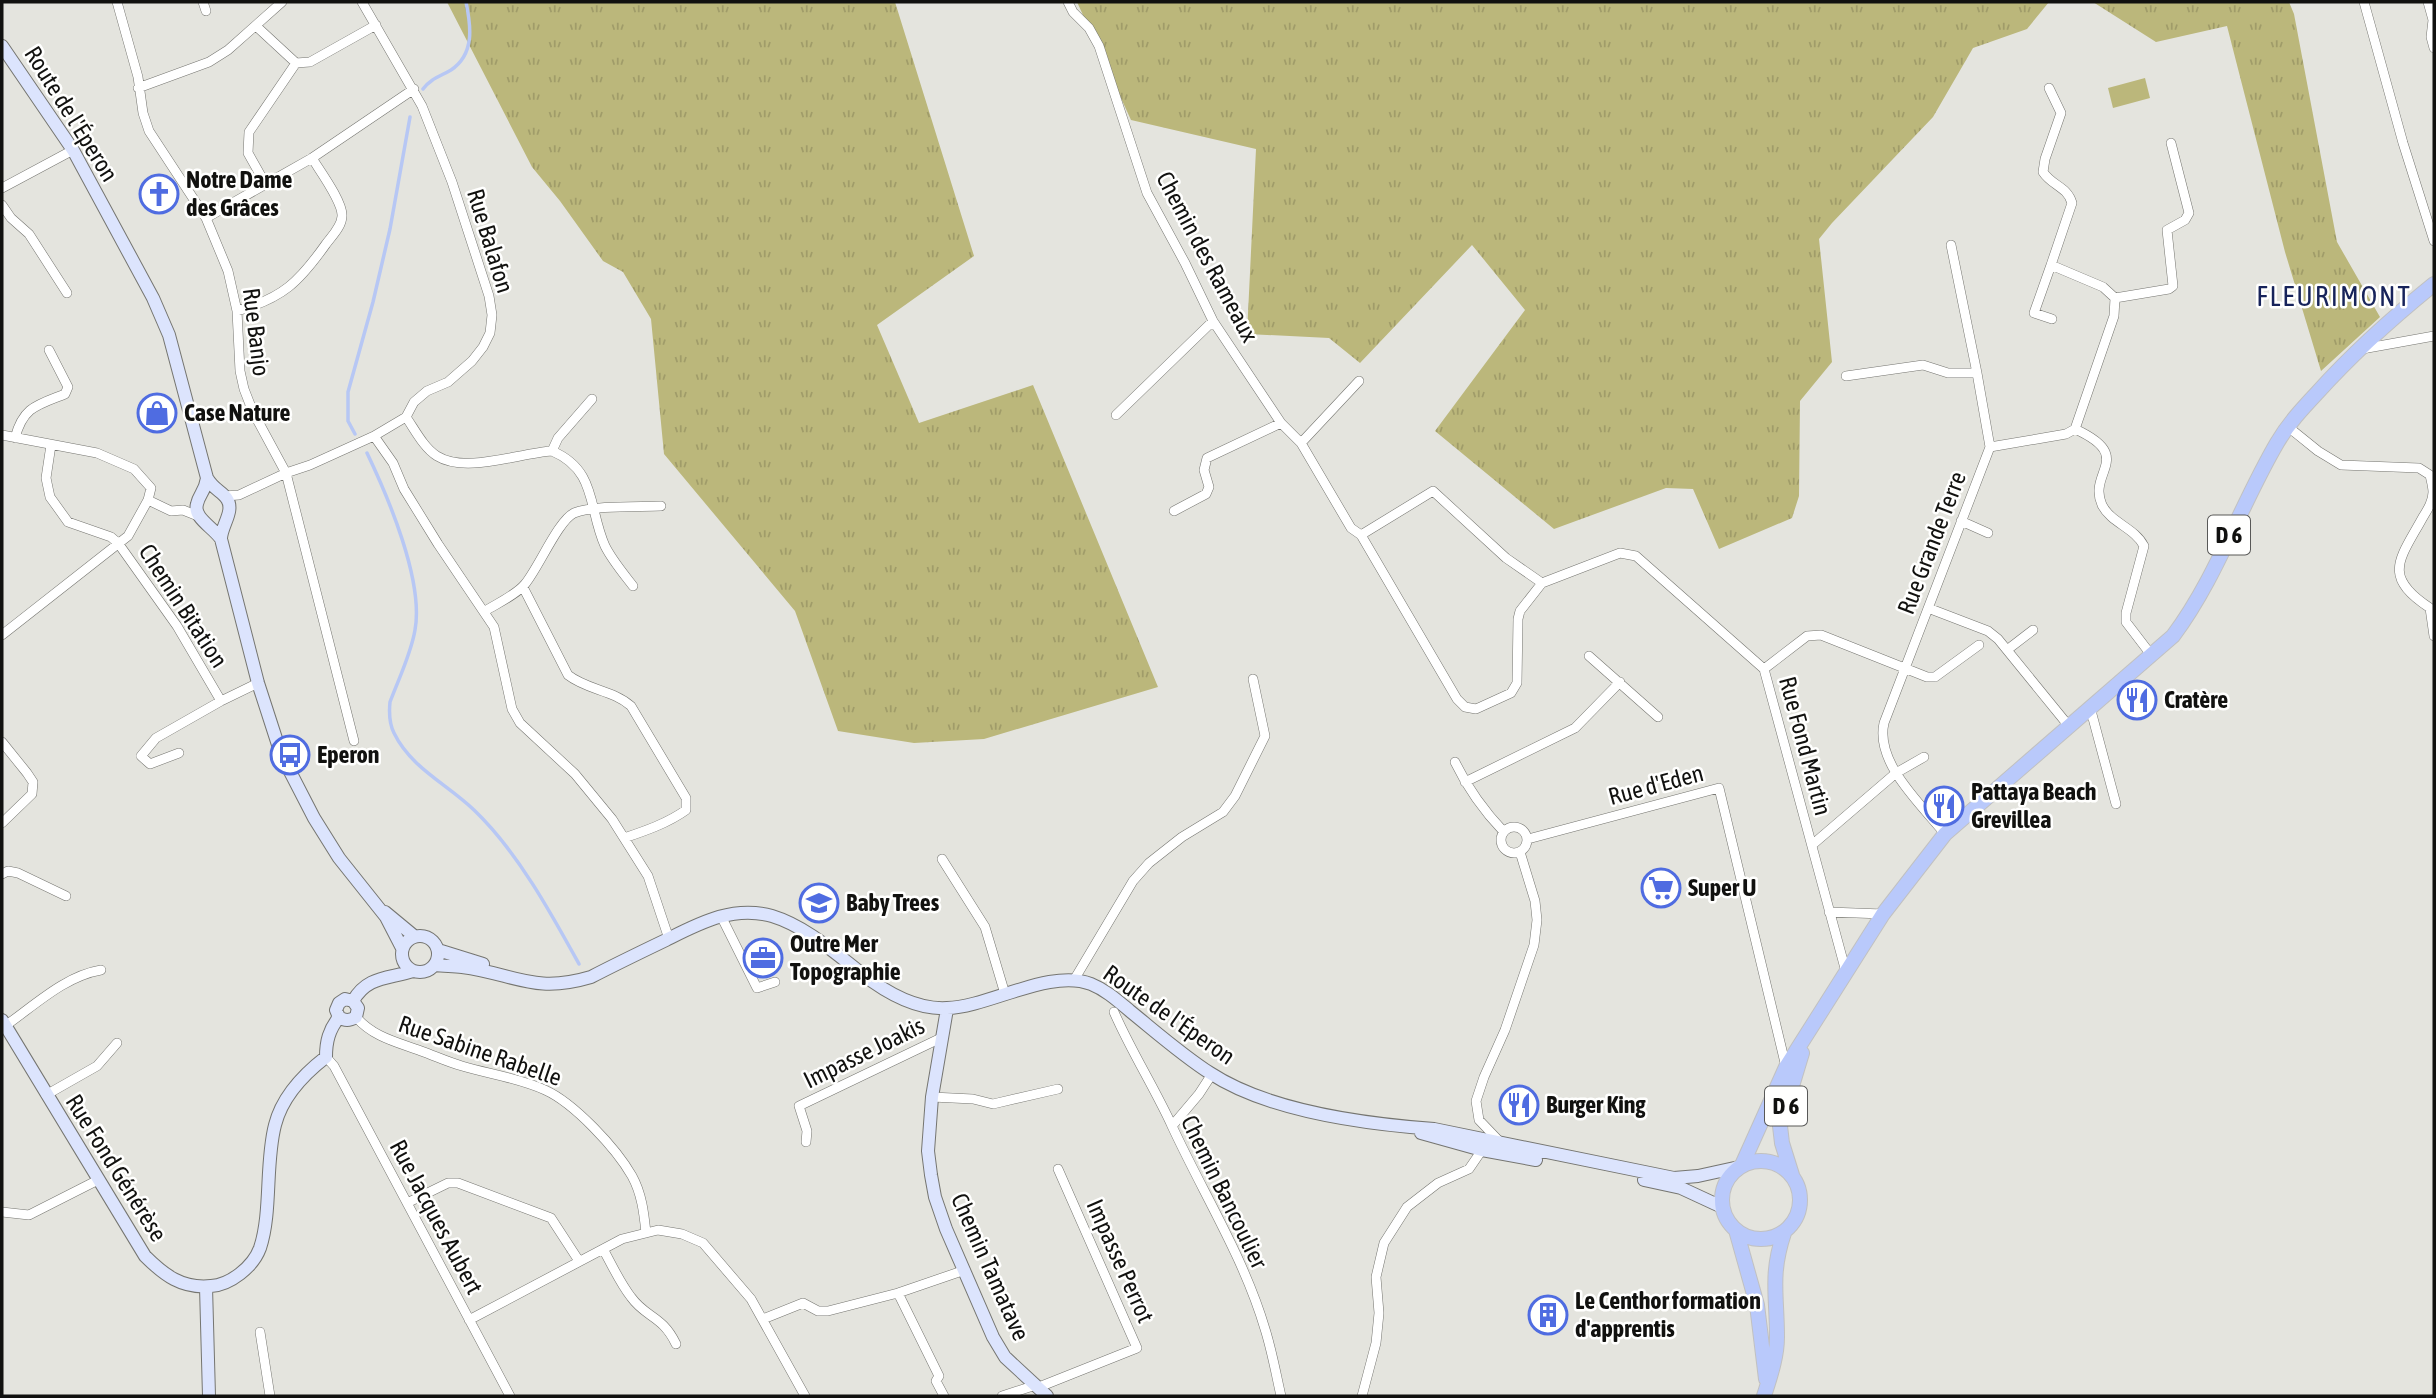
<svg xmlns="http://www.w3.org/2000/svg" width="2436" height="1398" viewBox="0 0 2436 1398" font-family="'Asap Condensed',sans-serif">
	<defs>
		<pattern id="grass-tufts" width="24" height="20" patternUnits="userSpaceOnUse" patternTransform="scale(1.75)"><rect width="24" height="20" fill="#bbb77b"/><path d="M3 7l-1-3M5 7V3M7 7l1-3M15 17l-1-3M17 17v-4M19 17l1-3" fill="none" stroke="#a09c69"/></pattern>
	</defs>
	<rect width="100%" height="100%" fill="#e4e4de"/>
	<path fill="url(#grass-tufts)" d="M447,2h448l79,254 -97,69 42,98 114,-38 125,302 -174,52 -70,4 -76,-12 -43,-120 -131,-157 -13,-135 -28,-47 -20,-11 -43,-60 -28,-34z
		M1077,2h972l-22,27 -54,19 -40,69 -101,106 -13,16 13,123 -32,39 -1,95 -7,22 -73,31 -26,-60 -27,-1 -112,41 -119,-98 90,-121 -53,-65 -112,118 -31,-25 -82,-4 9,-185 -125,-29z
		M2093,2h196l5,12 43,228 43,75 -59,54 -36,-119 -58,-226 -71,16z"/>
	<path fill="#bbb77b" d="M2145,78l5,20 -37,10 -5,-20z"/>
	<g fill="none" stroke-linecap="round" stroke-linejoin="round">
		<path stroke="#b7c7f4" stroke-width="3.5" d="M423,89c7,-10 18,-13 28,-19 24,-16 20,-44 15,-68
			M355,434l-7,-13v-29l25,-90 17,-73 20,-112
			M367,453c21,44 57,128 48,177 -4,24 -16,48 -25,72 -1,10 -1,21 4,31 17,35 53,51 80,77 43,41 77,103 105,154"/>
		<defs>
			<path id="street" d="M117,2l21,75 5,36 6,18 57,87 22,53 9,40 3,60 4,18 9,23 33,61 68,268
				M203,2l3,9
				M1068,2l5,10 16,16 10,18 48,147 38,70 28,58 68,102 20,20 50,85 10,7 96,164 8,8 11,2 35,-16 6,-10 1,-64 2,-8 22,-28 78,-30 16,3 128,113 82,303
				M2364,2l39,141 31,98
				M2428,2l5,18 -2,17 3,11
				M256,26l40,37 14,-1 66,-37
				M138,88l71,-26 19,-12 54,-48
				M2049,88l12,25 -16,46 -2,13c9,14 24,14 29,31l-21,62 52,22 12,11 -1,18 -39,113
				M266,185l-18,-32 1,-21 47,-69
				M2,188l71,-38
				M2,205l9,13 18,16 38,59
				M206,218l106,-60 102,-69
				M2051,265l-17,48 18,6
				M2115,298l54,-9 4,-3 -6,-56 18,-10 4,-7 -18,-70
				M237,311c46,-13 62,-29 89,-67 6,-8 16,-18 16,-28 1,-14 -22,-45 -30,-58
				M2362,349l72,-13
				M1846,376l77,-11 25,8h29
				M1116,415l97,-94
				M406,417c9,13 18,31 31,39 29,18 82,-3 115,-5 45,19 36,57 53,95 7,14 18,27 28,40
				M2287,426l31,25 23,14 78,3 11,7c1,5 3,12 3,17 0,9 -5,17 -10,25 -23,42 -42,59 7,91l4,28
				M2075,429c61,28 12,43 27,76 9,18 33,23 42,41l-18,67v9l26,34
				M2,435l95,18 37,16 17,19 -3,12 23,11 12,-1 15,6
				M374,436l19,27 11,26 34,55 56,83 18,82 8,14 55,51 37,45 36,57 21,63
				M15,438c8,-31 22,-33 50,-44l3,-7 -19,-37
				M1301,443l58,-62
				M51,445l-5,33 4,19 18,25 43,15 7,6 59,83 44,75
				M1990,447l76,-13 9,-5
				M552,451l6,-13 34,-39
				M224,496l15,-1 47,-22 24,-8 64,-29 32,-19 8,-15 13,-11 21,-9 24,-21 11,-14 7,-14 2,-18 -3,-19 -37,-114 -30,-76 -60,-104
				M1174,511l32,-17 3,-7 -5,-17 3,-12 74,-35
				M1961,521l27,12
				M1361,535l72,-44 73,67 36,25
				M523,587l45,88c19,15 45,15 63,31l55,92v12c-18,13 -41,21 -62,28
				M1928,608l60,23 10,8 70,86
				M485,611c13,-8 31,-16 40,-27 14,-17 33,-63 49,-71 20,-8 64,-6 87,-7
				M2,635l126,-99 20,-36
				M2007,650l26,-20
				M1589,656l69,61
				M1764,669l43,-33 14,-1 106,42h8l44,-32
				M2090,707l26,97
				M2,742l25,31 6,9 -1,12 -30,29
				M179,753l-29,11 -9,-8 15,-18 65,-37 37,-18
				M1455,762c13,27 28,48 49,70
				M1465,782l110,-54 45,-46
				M1501 840a13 13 0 1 1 26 0a13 13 0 1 1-26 0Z
				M1945,834c-24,-30 -70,-71 -61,-111l106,-276 -13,-74 -26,-128
				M1528,839l191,-51 67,279
				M1812,845l84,-72 28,-16
				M942,859l43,68 20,67
				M2,874l6,-3 10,2 48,23
				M1829,912l54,2
				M721,916l36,72 18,-6
				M1074,980l59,-99 16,-18 33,-26 41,-25 12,-16 30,-60 -12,-57
				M1114,1012c17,39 40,75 58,114 31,67 72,132 93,203 7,22 11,45 16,67
				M356,1017c17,20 41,25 65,34 14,5 27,11 41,15 27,8 57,12 83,24 29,13 71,58 87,86 10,18 12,38 14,57
				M5,1026c30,-21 60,-50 96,-56
				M326,1057l8,9 176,330
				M46,1095l51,-29 20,-23
				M932,1097l41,2 20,5 65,-15
				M1172,1126l27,-32 13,-20
				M806,1142l1,-11 -8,-25 144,-69
				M1502,1144l-23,-24 -3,-19 8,-24 21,-47 29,-85 3,-25 -2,-19 -15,-49
				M407,1203l41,-20h10l93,35 28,43
				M2,1212l27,3 69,-35
				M603,1249c9,16 17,34 28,48 15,21 31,18 45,47
				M898,1293l41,83 -3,5 8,15
				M763,1319l40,-16 15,8h10l70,-18 67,-23
				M469,1320l153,-81 36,-9 24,4 21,9 48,56 54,97
				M260,1332l10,64
				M1039,1387l98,-39 -79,-179
				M1002,1396l34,-11
				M1362,1396l14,-53 3,-30 -3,-36 8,-34 23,-36 31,-24 31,-14 13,-19"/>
			<path id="secondary" d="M2,46l71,104 80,148 16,37 38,143c7,12 15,13 20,21 8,12 -6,27 -6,40l37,144 23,71 33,64 25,40 47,59 16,31
				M207,478c-2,14 -8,16 -10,26 -4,14 16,23 24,35
				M385,912l29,24
				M402 954a18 18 0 1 1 36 0a18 18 0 1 1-36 0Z
				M438,950l45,14
				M435,965c9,1 18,1 27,2 53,7 72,27 129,10 25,-13 50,-25 75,-37 34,-17 67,-35 106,-24 33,10 62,36 89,57 23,18 55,37 86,35 42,-1 103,-40 144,-24 15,6 27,17 39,27 26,21 52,44 80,62 58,38 155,51 224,56l240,49 24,-2 41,-9
				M353,1001c14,-25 35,-22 60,-30
				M947,1009l-15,88 -4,54 3,24 4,22 11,32 47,108 12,20 42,39
				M339,1017c6,4 10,4 17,0l2,-9 -5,-7
				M339,1017l-3,-7 3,-7 6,-4 8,2
				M2,1020l143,236c19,19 37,33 66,30 19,-1 42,-19 49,-38 12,-36 5,-85 15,-123 7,-28 29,-51 51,-68 0,-16 3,-27 13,-40
				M1421,1133l61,17 54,10
				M1644,1180l37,8 41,19
				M206,1287l3,109"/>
			<path id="primary" d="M1722 1200a39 39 0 1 1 78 0a39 39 0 1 1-78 0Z
				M1742,1165l44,-98 97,-153 62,-80 228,-198c44,-59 67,-130 104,-193 11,-19 25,-34 40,-50 36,-40 75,-75 117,-109
				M1792,1175l-10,-32 -2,-17 22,-73
				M1736,1230l21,75 9,74
				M1764,1396c6,-19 13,-39 13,-59 0,-42 -7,-62 7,-104"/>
		</defs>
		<use href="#street" stroke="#757570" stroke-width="10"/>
		<use href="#secondary" stroke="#757570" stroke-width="14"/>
		<use href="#primary" stroke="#c1c1c1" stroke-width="16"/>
		<use href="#street" stroke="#fff" stroke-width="9"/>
		<use href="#secondary" stroke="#dce4fd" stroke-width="12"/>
		<use href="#primary" stroke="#b9c9fb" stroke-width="14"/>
	</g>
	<defs>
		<symbol id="church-ring" viewBox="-11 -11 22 22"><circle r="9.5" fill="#fffffe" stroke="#4f6ce1" stroke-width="1.5"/><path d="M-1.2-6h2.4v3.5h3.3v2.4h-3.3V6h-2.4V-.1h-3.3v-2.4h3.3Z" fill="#4f6ce1"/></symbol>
		<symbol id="shop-ring" viewBox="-11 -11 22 22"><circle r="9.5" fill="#fffffe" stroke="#4f6ce1" stroke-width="1.5"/><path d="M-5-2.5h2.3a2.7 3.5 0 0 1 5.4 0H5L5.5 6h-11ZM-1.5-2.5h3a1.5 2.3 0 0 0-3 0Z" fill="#4f6ce1"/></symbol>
		<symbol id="restaurant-ring" viewBox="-11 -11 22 22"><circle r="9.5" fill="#fffffe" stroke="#4f6ce1" stroke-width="1.5"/><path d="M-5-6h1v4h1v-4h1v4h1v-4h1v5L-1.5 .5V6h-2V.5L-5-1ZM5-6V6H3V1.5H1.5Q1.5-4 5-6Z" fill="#4f6ce1"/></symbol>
		<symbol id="bus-ring" viewBox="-11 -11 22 22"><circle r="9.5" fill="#fffffe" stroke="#4f6ce1" stroke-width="1.5"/><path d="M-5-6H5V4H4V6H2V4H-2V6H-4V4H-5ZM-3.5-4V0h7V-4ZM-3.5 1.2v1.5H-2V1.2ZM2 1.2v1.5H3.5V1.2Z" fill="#4f6ce1"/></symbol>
		<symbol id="supermarket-ring" viewBox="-11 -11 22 22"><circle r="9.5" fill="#fffffe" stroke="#4f6ce1" stroke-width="1.5"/><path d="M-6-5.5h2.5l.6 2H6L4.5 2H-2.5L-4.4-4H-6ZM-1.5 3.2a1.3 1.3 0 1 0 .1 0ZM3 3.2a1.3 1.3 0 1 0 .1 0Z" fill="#4f6ce1"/></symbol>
		<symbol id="school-ring" viewBox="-11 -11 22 22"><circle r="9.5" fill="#fffffe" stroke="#4f6ce1" stroke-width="1.5"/><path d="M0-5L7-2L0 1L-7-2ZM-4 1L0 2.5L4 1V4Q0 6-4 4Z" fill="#4f6ce1"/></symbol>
		<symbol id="office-ring" viewBox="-11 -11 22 22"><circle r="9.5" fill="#fffffe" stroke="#4f6ce1" stroke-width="1.5"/><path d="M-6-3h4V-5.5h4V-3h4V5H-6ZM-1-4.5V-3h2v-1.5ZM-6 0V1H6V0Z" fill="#4f6ce1"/></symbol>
		<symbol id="building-ring" viewBox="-11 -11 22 22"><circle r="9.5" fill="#fffffe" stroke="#4f6ce1" stroke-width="1.5"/><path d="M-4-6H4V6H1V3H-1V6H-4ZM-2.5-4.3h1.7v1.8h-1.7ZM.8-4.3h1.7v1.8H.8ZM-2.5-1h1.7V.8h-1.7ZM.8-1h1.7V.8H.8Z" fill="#4f6ce1"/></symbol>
	</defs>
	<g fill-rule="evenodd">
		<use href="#church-ring" x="137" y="172" width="44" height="44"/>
		<use href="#shop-ring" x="135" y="391" width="44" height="44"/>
		<use href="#restaurant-ring" x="2115" y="678" width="44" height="44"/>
		<use href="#bus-ring" x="268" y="733" width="44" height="44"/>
		<use href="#restaurant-ring" x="1922" y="784" width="44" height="44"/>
		<use href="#supermarket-ring" x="1639" y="866" width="44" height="44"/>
		<use href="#school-ring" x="797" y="881" width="44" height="44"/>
		<use href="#office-ring" x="741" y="936" width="44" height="44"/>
		<use href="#restaurant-ring" x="1497" y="1083" width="44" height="44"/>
		<use href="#building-ring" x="1526" y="1293" width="44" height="44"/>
	</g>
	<g text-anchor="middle" stroke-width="5" stroke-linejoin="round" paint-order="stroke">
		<g fill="#fffffe" stroke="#585857" stroke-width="2">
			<rect x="2208" y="515.5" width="42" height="39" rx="5"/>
			<rect x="1765" y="1086.5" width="42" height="39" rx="5"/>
		</g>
		<g font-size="23" font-weight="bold" fill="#11110f">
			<text x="2229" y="543">D 6</text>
			<text x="1786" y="1114">D 6</text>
		</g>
		<g font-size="24" fill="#11110f" stroke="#fffffe">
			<text transform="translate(71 114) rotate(58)" y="8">Route de l'Éperon</text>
			<text transform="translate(490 241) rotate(73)" y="8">Rue Balafon</text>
			<text transform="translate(1207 257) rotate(62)" y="8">Chemin des Rameaux</text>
			<text transform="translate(256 332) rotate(83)" y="8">Rue Banjo</text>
			<text transform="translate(1932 543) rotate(-69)" y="8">Rue Grande Terre</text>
			<text transform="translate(183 606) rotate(57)" y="8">Chemin Bitation</text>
			<text transform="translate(1805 746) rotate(75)" y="8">Rue Fond Martin</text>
			<text transform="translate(1656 785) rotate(-15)" y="8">Rue d'Eden</text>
			<text transform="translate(1169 1015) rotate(35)" y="8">Route de l'Éperon</text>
			<text transform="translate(480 1051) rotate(19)" y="8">Rue Sabine Rabelle</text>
			<text transform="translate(864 1053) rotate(-26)" y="8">Impasse Joakis</text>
			<text transform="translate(116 1168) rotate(58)" y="8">Rue Fond Générèse</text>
			<text transform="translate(1224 1192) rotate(64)" y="8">Chemin Bancoulier</text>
			<text transform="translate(436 1217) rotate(62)" y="8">Rue Jacques Aubert</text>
			<text transform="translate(1120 1261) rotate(66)" y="8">Impasse Perrot</text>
			<text transform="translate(990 1267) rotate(66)" y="8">Chemin Tamatave</text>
		</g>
		<g font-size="24" font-weight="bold" fill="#11110f" stroke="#fffffe" text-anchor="start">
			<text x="186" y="188">Notre Dame<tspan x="186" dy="28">des Grâces</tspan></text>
			<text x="184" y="421">Case Nature</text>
			<text x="2164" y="708">Cratère</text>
			<text x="317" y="763">Eperon</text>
			<text x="1971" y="800">Pattaya Beach<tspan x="1971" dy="28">Grevillea</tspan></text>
			<text x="1688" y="896">Super U</text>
			<text x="846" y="911">Baby Trees</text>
			<text x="790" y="952">Outre Mer<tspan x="790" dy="28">Topographie</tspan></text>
			<text x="1546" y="1113">Burger King</text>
			<text x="1575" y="1309">Le Centhor formation<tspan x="1575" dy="28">d'apprentis</tspan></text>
		</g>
		<g font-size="28" letter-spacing="2" fill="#17235a" stroke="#fffffe">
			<text x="2334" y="306">FLEURIMONT</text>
		</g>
	</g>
	<rect width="2436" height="1398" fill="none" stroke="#11110f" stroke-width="7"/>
</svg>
